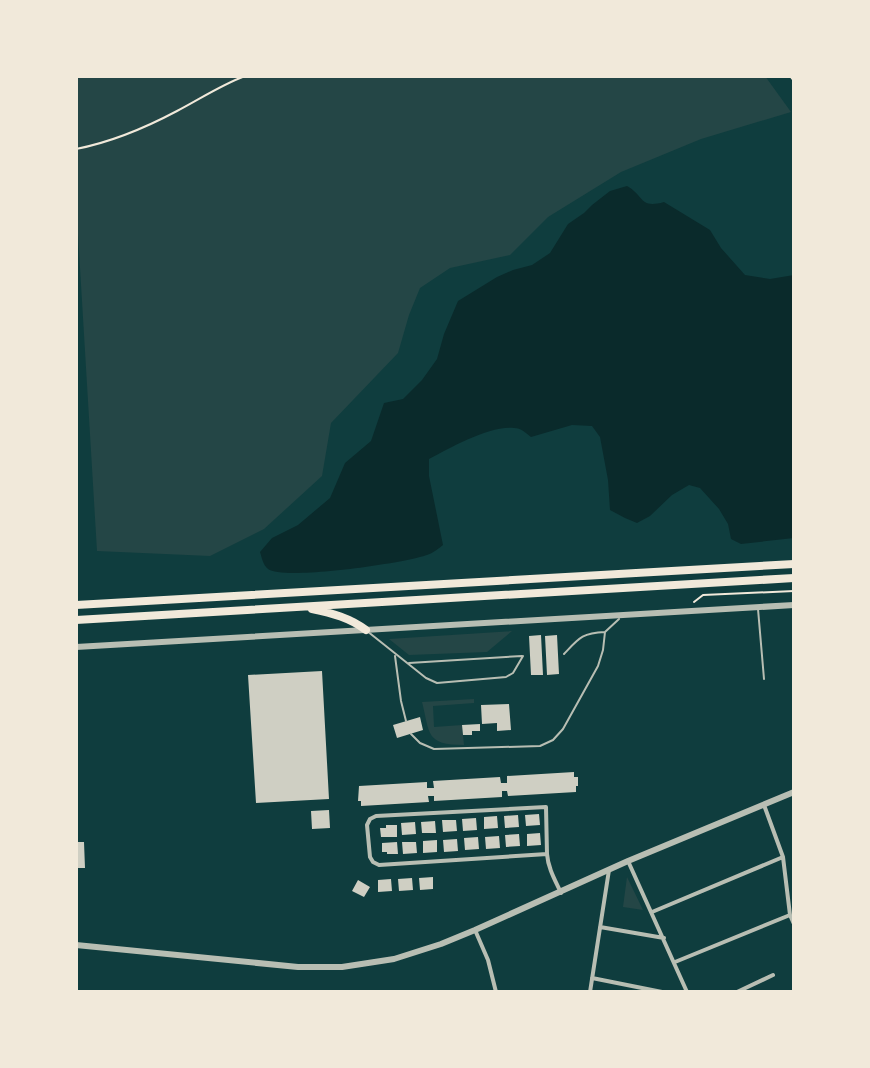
<svg xmlns="http://www.w3.org/2000/svg" width="870" height="1068" viewBox="0 0 870 1068" font-family="'Nunito Sans',sans-serif">
	<rect width="100%" height="100%" fill="#0f3d3e"/>
	<path fill="#244646" d="M76,76h689l26,36 -90,27 -80,33 -73,45 -38,38 -60,13 -30,20 -11,27 -11,38 -67,70 -9,53 -58,53 -54,27 -113,-5 -21,-350z
		M512,631l-25,21 -78,3 -20,-16z
		M474,699v4l-41,3 1,21 28,-2 2,20c-39,0 -34,-12 -42,-43z
		M627,877l16,33 -20,-3z"/>
	<path fill="#0a2a2b" d="M627,186c18,10 12,23 37,16l46,28 11,18 24,27 25,4 24,-4v263l-53,6 -10,-5 -3,-15 -9,-15 -19,-21 -11,-3 -17,10 -22,21 -13,7 -12,-5 -15,-8 -2,-30 -8,-43 -8,-11 -20,-1 -41,12c-5,-4 -10,-9 -17,-9 -24,-3 -64,20 -85,31v17l14,69c-5,4 -10,8 -16,10 -22,8 -143,26 -159,14 -5,-4 -6,-11 -8,-17l12,-14 26,-13 32,-27 15,-35 26,-22 13,-38 19,-4 19,-19 15,-21 7,-25 14,-33 39,-24 16,-7 19,-5 18,-12 18,-29 16,-11 8,-8 18,-14z"/>
	<path fill="#cfcfc3" d="M541,635l2,40h-12l-2,-39z
		M557,635l2,39 -12,1 -2,-39z
		M322,671l7,128 -73,4 -8,-128z
		M509,704l2,26 -14,1v-8l-15,1 -1,-19z
		M420,717l3,13 -26,8 -4,-13z
		M480,724v7h-8v4h-9l-1,-10z
		M574,772v5h4v9h-2v6l-68,4 -1,-5h-5v6l-68,4v-5h-6l1,6 -68,4v-5h-3l1,-15 68,-4v6h7l-1,-7 67,-4 1,6h6v-7z
		M329,810l1,18 -18,1 -1,-18z
		M539,814l1,11 -14,1 -1,-11z
		M518,815l1,12 -14,1 -1,-12z
		M497,816l1,12 -14,1v-12z
		M476,818l1,12 -14,1 -1,-12z
		M442,820h14l1,11 -14,1z
		M435,821l1,12h-14l-1,-11z
		M415,822l1,12 -14,1 -1,-12z
		M386,825h11v12h-16l-1,-9h6z
		M540,833l1,12 -14,1v-12z
		M519,834l1,12 -14,1 -1,-12z
		M499,836l1,12 -14,1 -1,-12z
		M478,837l1,12 -14,1 -1,-12z
		M457,839l1,12 -14,1 -1,-12z
		M437,840v12l-14,1v-12z
		M76,842h8l1,26h-9z
		M397,842l1,12h-11v-2h-5v-9z
		M402,842h14l1,11 -14,1z
		M433,877v12l-13,1 -1,-12z
		M412,878l1,12 -14,1 -1,-12z
		M391,879l1,12 -14,1v-12z
		M358,880l12,7 -6,10 -12,-6z"/>
	<g fill="none" stroke-linecap="round" stroke-linejoin="round">
		<path stroke="#f1e9da" stroke-width="2" d="M790,76l4,5
			M76,149c36,-7 69,-21 101,-38 23,-12 44,-26 68,-35
			M694,602l9,-7 91,-4"/>
		<path stroke="#b8beb3" stroke-width="2" d="M758,609l6,70
			M367,631l59,47 11,5 69,-6 7,-4 10,-17
			M564,654c15,-16 18,-21 41,-22
			M395,656l6,45 5,20
			M409,663l113,-7
			M411,734l9,9 14,6 106,-3 13,-6 10,-11 35,-63 5,-16 2,-18 14,-13"/>
		<path stroke="#b8beb3" stroke-width="4" d="M764,805l19,52 7,58 4,9
			M547,854l-168,11 -6,-3 -3,-5 -3,-32 3,-6 6,-3 170,-9 1,47c1,14 8,26 14,39
			M628,861l59,131
			M652,912l131,-55
			M600,927l64,11
			M475,930l13,30 8,32
			M675,962l115,-47
			M592,978l70,14
			M590,992l19,-122
			M737,992l36,-17"/>
		<path stroke="#b8beb3" stroke-width="6" d="M76,647l718,-42
			M76,945l222,22h44l52,-8 47,-15 34,-14 153,-69 166,-69"/>
		<path stroke="#f1e9da" stroke-width="8" d="M76,605l718,-41
			M312,609c20,4 38,9 54,21
			M76,620l718,-42"/>
	</g>
	<rect width="870" height="1068" fill="none" stroke="#f1e9da" stroke-width="156"/>
</svg>
